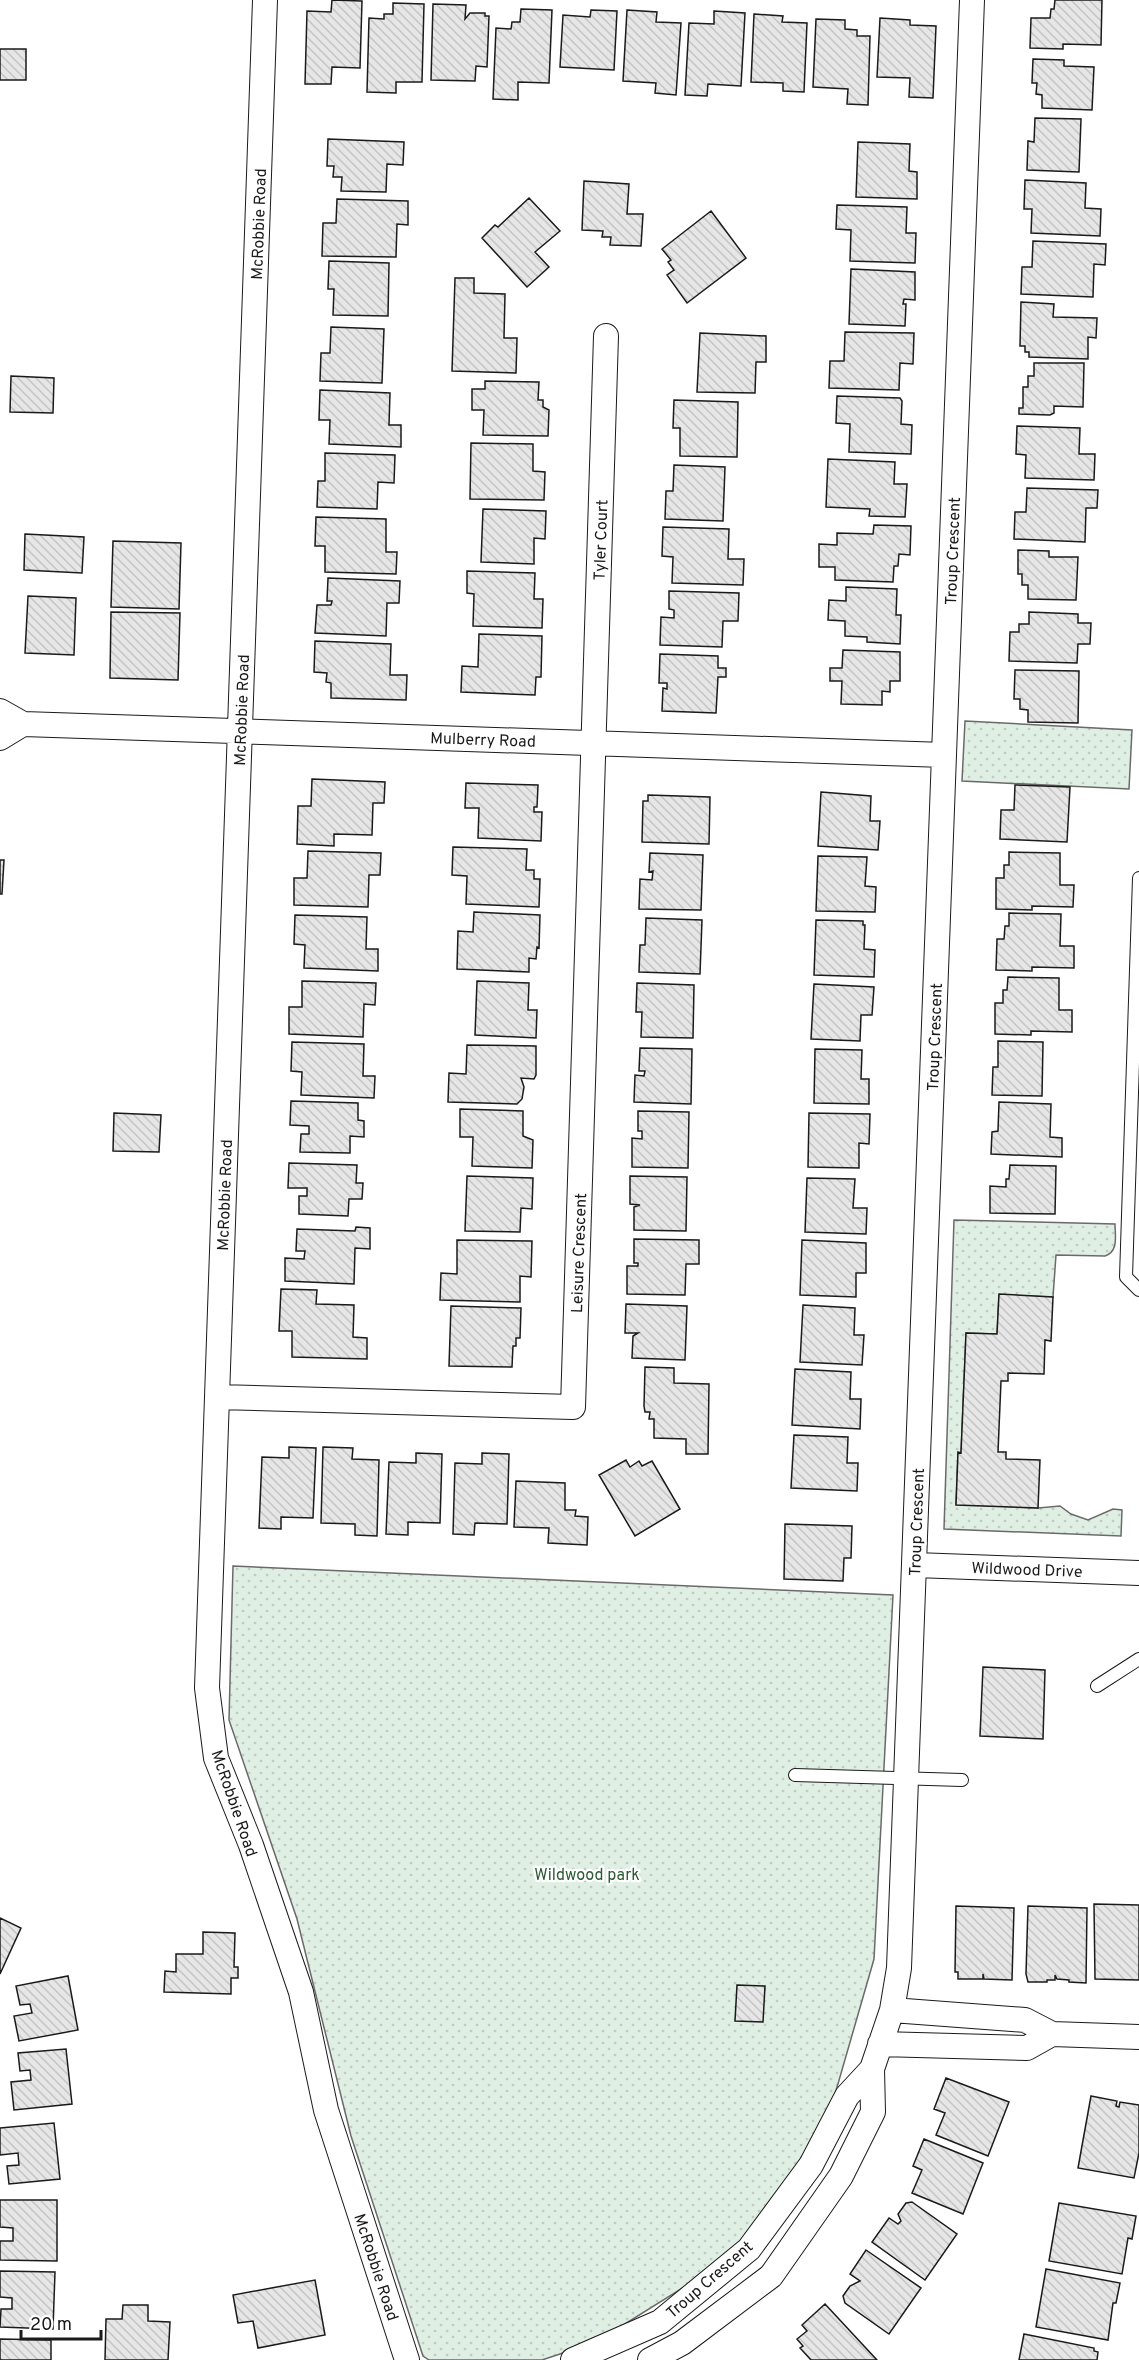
<svg xmlns="http://www.w3.org/2000/svg" width="1139" height="2360" viewBox="0 0 1139 2360" font-family="Overpass,sans-serif">
	<defs>
		<pattern id="grass-dots" width="8" height="8" patternUnits="userSpaceOnUse" patternTransform="scale(1.5)"><rect width="8" height="8" fill="#e0efe3"/><path d="M2 2h.1M6 6h.1" fill="none" stroke="#c0ccc2" stroke-width="1.8" stroke-linecap="round"/></pattern>
		<pattern id="building-back-hatch" width="6" height="6" patternUnits="userSpaceOnUse" patternTransform="scale(1.5)"><rect width="6" height="6" fill="#e6e6e6"/><path d="M-1 5l2 2M0 0l6 6M5-1l2 2" fill="none" stroke="#c5c5c5"/></pattern>
	</defs>
	<rect width="100%" height="100%" fill="#fff"/>
	<path fill="url(#grass-dots)" stroke="#6a6a6a" stroke-width="1.5" d="M965,721l167,9 -3,59 -167,-8z
		M954,1220l161,4c0,12 4,27 -10,32l-49,-1 -3,42 -54,-2 -2,39 -31,-1 -5,120h-3l-2,51 82,4 22,-2 11,8 17,6 25,-11 9,1 -1,26 -177,-7z
		M233,1566l660,29 -19,364 -47,163 -98,137 -133,83 -54,18h-113l-6,-4 -72,-220 -54,-217 -68,-199z"/>
	<path fill="url(#building-back-hatch)" stroke="#1a1a1a" stroke-width="1.5" d="M332,0l30,1 -2,67 -28,-1 -1,17h-26l2,-73 24,1z
		M1055,0h47l-1,45 -38,-1v5l-33,-1 1,-30h19l1,-9h3z
		M393,3l31,1 -2,78h-26v11l-29,-1 2,-74 15,1v-5h9z
		M433,4l33,1 -1,14 5,-6h15v3h4l-2,51 -11,-1 -1,15 -44,-1z
		M521,9l31,1 -3,73 -31,-1v18l-25,-1 3,-71 15,1 1,-7h8z
		M591,10l26,1 -3,59 -54,-3 3,-52 27,2z
		M627,10l30,2 -1,10 25,1 -5,72 -21,-2 1,-10 -33,-2z
		M714,11l31,2 -4,73 -33,-2 -1,12 -22,-1 4,-72 25,1z
		M754,14l29,2 -1,6 25,1 -3,69 -21,-1v-8l-32,-1z
		M880,18l30,2v5l26,1 -3,72 -24,-1 1,-19 -33,-1z
		M816,19l29,1v9l12,1v6h13l-2,69 -21,-1 1,-15 -35,-2z
		M0,49h26v31h-26z
		M1033,59l31,1v6l30,1 -2,43 -50,-2v-13l-6,-1 1,-11h-5z
		M1035,118l46,1 -2,53 -52,-2 1,-29 6,1z
		M328,139l76,3 -1,23 -16,-1 -1,28 -45,-1 1,-14h-9l1,-11h-7z
		M858,142l52,2 -1,27 8,1v27l-61,-2z
		M1025,180l61,3 -1,25 16,1 -1,27 -69,-3 1,-24h-8z
		M584,181l45,3 -2,30h16l-2,32 -31,-1 1,-8h-9l1,-6 -21,-1z
		M529,198l31,33 -25,21 14,15 -22,20 -45,-49 13,-13 3,2z
		M337,199l71,2v24l-11,-1 -1,33 -74,-1 1,-33h13z
		M837,205l70,2 -1,26h10l-1,30 -65,-2 1,-31 -15,-1z
		M711,211l35,47 -59,45 -20,-28 7,-5 -6,-8 3,-2 -9,-11z
		M1033,241l73,3 -1,21 -11,-1 -1,33 -72,-3 1,-27h10z
		M329,261l60,2 -1,53 -55,-1 1,-26h-6z
		M851,269l64,3v28l-11,-1 -1,5h3l-1,22 -56,-2z
		M455,278h19v15l31,1 -1,44h13l-1,35 -64,-2z
		M1021,302l33,2 -1,13 44,1 -1,20 -8,-1v22l-59,-2v-5h-4v-6h-5z
		M331,327l53,2 -2,54 -62,-2 1,-28h9z
		M845,332l69,1 -1,31 -13,-1 -1,27 -70,-2 1,-27h14z
		M700,333l66,3v26h-10l-1,31 -58,-1z
		M1034,363h50l-1,44 -29,-1v7l-4,2 -31,-1v-6h4v-21h5v-11h6z
		M11,376l43,2 -1,35 -43,-1z
		M485,381l54,1 -1,18h5v7l6,3 -1,26 -65,-1 1,-25h-12v-21h13z
		M320,390l70,3 -1,32h12v22l-72,-3 1,-24h-11z
		M837,396l63,2 2,3 -1,23 11,1 -1,29 -62,-2 1,-28 -14,-1z
		M674,400l64,2 -1,55 -57,-1v-28h-7z
		M1017,426l63,2 -1,26h16l-1,26 -69,-2 1,-23 -10,-1z
		M471,443l62,1v27l12,1 -1,28 -74,-1z
		M325,453l70,2 -1,28 -16,-1 -1,27 -60,-2 1,-26h7z
		M828,459l67,3 -1,22h13l-2,33 -36,-1 1,-7 -44,-2z
		M674,465l51,2 -2,54 -58,-2 1,-28h7z
		M1027,488l71,2 -1,18h-11l-1,34 -71,-3 1,-27h11z
		M483,509l63,2 -1,28 -11,-1v26l-53,-2z
		M316,517l70,2v33h11l-1,22 -71,-2v-26h-10z
		M874,525l37,1 -1,29 -11,-1 -1,12h-4l-1,16 -58,-2v-13h-16v-23l18,1v-12l36,1z
		M663,527l66,2 -1,30h16l-1,26 -71,-2 1,-26 -11,-1z
		M25,534l59,3 -2,36 -58,-3z
		M113,541l68,2 -2,66 -68,-2z
		M1018,550l31,1v6h29l-2,43 -48,-1v-14h-6v-11h-4z
		M467,571l68,2 -1,26h9l-1,29 -69,-2 1,-32 -7,-1z
		M328,578l72,3 -1,22h-12l-1,33 -71,-3 2,-28h14l1,-4h-5z
		M846,587l51,2 -1,26h5l-1,29 -33,-2v-5l-22,-1v-15l-17,-1 1,-20 17,1z
		M669,591l70,2 -1,28h-15l-1,26 -62,-2 1,-28 13,1v-8l-5,-1z
		M28,596l48,2 -2,57 -49,-2z
		M111,612l69,1 -2,67 -68,-2z
		M1029,612l49,2v9h13l-1,21h-12l-1,19 -68,-2 1,-29h9v-8h10z
		M479,634l63,2 -1,41h-5l-1,18 -74,-3 1,-26 16,1z
		M315,641l76,3 -1,31h17l-1,25 -75,-2v-15l-5,-1 1,-9 -13,-1z
		M843,650l57,2v29h-10v11l-8,-1v14l-41,-1 1,-23h-12v-13h12z
		M660,654l58,2v12h8v9h-8l-2,36 -54,-2 1,-23 4,1v-6h-8z
		M1015,670l64,1 -1,52 -50,-1v-12l-8,-1v-10h-6z
		M312,779l73,3 -1,21h-11l-1,32 -38,-1v12l-37,-2 1,-38h13z
		M466,783l72,2 -1,22h-3v5h8l-1,29 -63,-3 1,-30h-14z
		M1015,785l55,2 -3,55 -67,-3 1,-29h13z
		M821,792l50,4 -1,25h10l-2,29 -60,-4z
		M648,795l62,2 -1,47 -67,-2 1,-41h5z
		M453,847l74,2 -1,21h8v9h6l-1,28 -73,-3 1,-28 -15,-1z
		M308,851l73,2 -1,22h-11l-1,32 -74,-2v-27h13z
		M1009,852l51,1v32h14l-1,22 -41,-1v4l-36,-1v-31h8v-13h5z
		M650,853l53,2 -2,55 -62,-1 1,-30 12,1 1,-9 -4,1z
		M818,856l49,1 -2,29 11,1 -1,25 -59,-1z
		M0,860h4l-2,34h-2z
		M474,912l66,3 -1,33 -2,-1 -1,12 -7,-1v14l-72,-3 1,-38 15,1z
		M1009,913l52,1 -1,32h14v22l-42,-1v4l-36,-1 1,-31h7l1,-13h4z
		M295,915l72,2 -1,32h12v22l-74,-3 1,-23 -11,-1z
		M646,918l56,2 -2,54 -61,-2 1,-27h5z
		M816,920l47,1v4h2l-1,24 11,1 -1,27 -60,-2z
		M1008,977l51,1v32h13v22l-41,-1v4l-36,-1v-31h8v-13h4z
		M302,981l74,2 -1,22 -11,-1 -1,33 -74,-3v-27h13z
		M477,981l52,2 -1,27h9l-1,28 -61,-3z
		M637,983l57,2 -1,53 -52,-1 1,-25h-6z
		M814,984l60,3 -2,28h-11l-1,26 -49,-2z
		M998,1041l45,1 -1,54 -50,-1 1,-28h5z
		M292,1042l72,2 -1,32h12l-1,22 -73,-3 1,-23 -11,-1z
		M467,1045l69,1v29l-2,4 -13,-1 3,9 -2,12 -5,5 -69,-2 1,-29 17,1z
		M640,1048l52,1 -1,55 -57,-2 1,-27 9,1 1,-5h-6z
		M815,1049l47,1 -1,29h8v25l-55,-1z
		M291,1101l67,2v17l6,1v16l-14,-1v17l-50,-1 1,-18h8v-8l-19,-1z
		M999,1102l52,2 -1,33 12,1v19l-71,-3 1,-22 6,-1z
		M460,1109l63,2v25l10,4 -1,28 -60,-2 1,-29h-13z
		M638,1111l51,1 -1,56 -56,-1v-29l10,1v-8h-4z
		M114,1113l47,2 -2,37 -46,-1z
		M809,1113l61,1 -1,30 -10,-1v25l-51,-1z
		M289,1163l68,2 -1,18h7l-1,16h-13l-1,17 -49,-2v-18h8v-8h-19z
		M1010,1165l46,1 -1,48 -65,-1v-27l16,1v-8h3z
		M467,1176l66,2 -1,31 -11,-1 -1,24 -55,-1z
		M630,1176l57,1 -1,54 -52,-1v-23l6,-2 -10,-1z
		M807,1178l48,1 -2,29h14l-1,26 -61,-2z
		M356,1227l14,1v21l-15,-1 -1,36 -69,-3v-23l19,1 1,-8h-9l1,-22 58,2z
		M634,1239l65,1v24h-13l-1,31 -58,-1v-28h11v-3h-4z
		M457,1240l75,1 -1,36 -11,-1v26l-80,-2 1,-27 16,1z
		M802,1240l64,3v30h-10v24l-56,-2z
		M281,1289l36,1 -1,14 38,1 -1,32 14,1v21l-75,-2v-26h-13z
		M999,1294l54,3 -2,44 -6,-1 -1,34 -36,-1v8h-7l-3,71h8v7l34,1 -2,48 -82,-3 2,-53 3,1 5,-120 31,1z
		M626,1304l61,2 -2,54 -53,-2 1,-22 5,-3h-13z
		M803,1305l52,3 -1,27h10l-2,30 -62,-3z
		M451,1306l70,2 -1,30h-4v8h-3l-1,21 -63,-1z
		M645,1367l29,1v15l35,1 -1,70h-22v-15l-32,-1v-19h-5l1,-7h-5l-1,-6z
		M795,1369l56,3 -1,27h11l-1,30 -68,-4z
		M794,1435l54,2 -1,26h11l-1,28 -66,-3z
		M289,1447l27,1 -3,70 -32,-1v12l-22,-1 3,-71 27,1z
		M323,1447l30,1 -1,11 27,1 -2,76 -22,-1v-11l-34,-1z
		M416,1453l26,1 -2,69 -32,-1v13l-22,-1 3,-72 27,1z
		M482,1453l27,1 -2,70 -32,-1 -1,12 -21,-1 2,-71 27,1z
		M626,1460l4,7 9,-6 3,5 10,-5 28,48 -45,27 -36,-61z
		M516,1481l49,2v27h11l-1,6 13,1 -1,28 -39,-2 1,-15 -35,-1z
		M785,1524l67,2 -1,32h-7l-1,23 -59,-2z
		M983,1667l62,3 -2,69 -63,-3z
		M1094,1904l45,1v75l-44,-1z
		M956,1906l58,2 -2,72 -28,-1 -1,-5v5h-25v-7h-3z
		M1028,1906l59,2 -1,75 -17,-1v-2l-12,-1 -2,-4v5h-8v2h-19l-2,-8z
		M0,1918l21,10 -21,46z
		M203,1932l32,1 -1,34h4v11h-7v16l-67,-2 1,-21 11,1v-18h27z
		M68,1976l10,54 -59,11 -5,-25 18,-3 -2,-9 -10,1 -4,-19z
		M737,1985l28,1 -2,36 -28,-1z
		M66,2049l6,55 -58,6 -3,-28 20,-2 -1,-10 -10,1 -2,-18z
		M946,2078l63,24 -21,54 -52,-21 9,-22 -11,-4z
		M1091,2096l26,5 -1,5 3,1 1,-5 19,3v48l-5,25 -56,-10z
		M54,2123l6,56 -51,5 -2,-18 12,-1 -1,-12 -18,2v-27z
		M924,2139l59,24 -20,51 -51,-21 10,-23 -9,-4z
		M0,2200h57v61l-57,-1v-19h13v-13l-13,-1z
		M912,2202l45,32 -32,46 -53,-38 17,-24 9,6 3,-3 -3,-7 8,-11z
		M1059,2203l77,13 -4,23 -4,-1 -6,36 -73,-13z
		M866,2250l55,38 -32,46 -44,-31 -2,-7 7,-10 10,-5 -10,-7z
		M1046,2269l74,14 -4,20h-3l-5,37 -72,-13z
		M0,2271l55,1 -2,57 -53,-2 1,-18h11v-11l-12,-1z
		M315,2280l10,55 -67,13 -5,-27 -15,2 -5,-28z
		M825,2304l52,56h-66l-11,-12 3,-2 -6,-7 10,-8 -5,-6z
		M123,2305h25v16l22,1 -2,38h-63l1,-41h16z
		M1024,2334l70,14v3l4,1 -1,8h-78z
		M0,2339l51,1v20h-51z"/>
	<g fill="none" stroke-linecap="round" stroke-linejoin="round">
		<defs>
			<path id="lane" d="M1139,878l-13,399 13,13
				M1097,1686l42,-27
				M795,1775l167,5"/>
			<path id="street" d="M265,0l-58,1688 9,70 35,87 50,147 25,118 81,250
				M0,711l23,13 921,31
				M0,738l23,-14
				M217,1397l356,10 33,-1071
				M915,1565l224,8
				M892,2010l133,10 27,14 87,3
				M880,2044l147,4 25,-14
				M573,2360l87,-38 89,-73 62,-84 36,-69 25,-27
				M650,2360l32,-17 89,-67 70,-100 32,-64 -1,-43 20,-59 7,-42 73,-1968"/>
		</defs>
		<use href="#lane" stroke="#1a1a1a" stroke-width="14"/>
		<use href="#street" stroke="#1a1a1a" stroke-width="26"/>
		<use href="#lane" stroke="#fff" stroke-width="12"/>
		<use href="#street" stroke="#fff" stroke-width="24"/>
	</g>
	<g text-anchor="middle" stroke-width="4.5" stroke-linejoin="round" paint-order="stroke">
		<g font-size="16" fill="#1a1a1a" stroke="#fff">
			<text transform="translate(258 224) rotate(-88)" y="6">McRobbie Road</text>
			<text transform="translate(600 540) rotate(-88)" y="6">Tyler Court</text>
			<text transform="translate(952 551) rotate(-88)" y="6">Troup Crescent</text>
			<text transform="translate(241 710) rotate(-88)" y="6">McRobbie Road</text>
			<text transform="translate(483 739) rotate(2)" y="6">Mulberry Road</text>
			<text transform="translate(934 1037) rotate(-88)" y="6">Troup Crescent</text>
			<text transform="translate(224 1195) rotate(-88)" y="6">McRobbie Road</text>
			<text transform="translate(578 1253) rotate(-88)" y="6">Leisure Crescent</text>
			<text transform="translate(916 1522) rotate(-88)" y="6">Troup Crescent</text>
			<text transform="translate(1027 1569) rotate(2)" y="6">Wildwood Drive</text>
			<text transform="translate(235 1803) rotate(71)" y="6">McRobbie Road</text>
			<text transform="translate(377 2267) rotate(72)" y="6">McRobbie Road</text>
			<text transform="translate(709 2279) rotate(-41)" y="6">Troup Crescent</text>
		</g>
		<g font-size="16" fill="#2b5a34" stroke="#fff">
			<text x="587" y="1880">Wildwood park</text>
		</g>
	</g>
	<path d="M21 2330v9h80v-9" fill="none" stroke="#1a1a1a" stroke-width="3"/>
	<text x="30" y="2330" font-size="18" fill="#1a1a1a" stroke="#ffffff" stroke-width="4.5" paint-order="stroke">20 m</text>
</svg>
